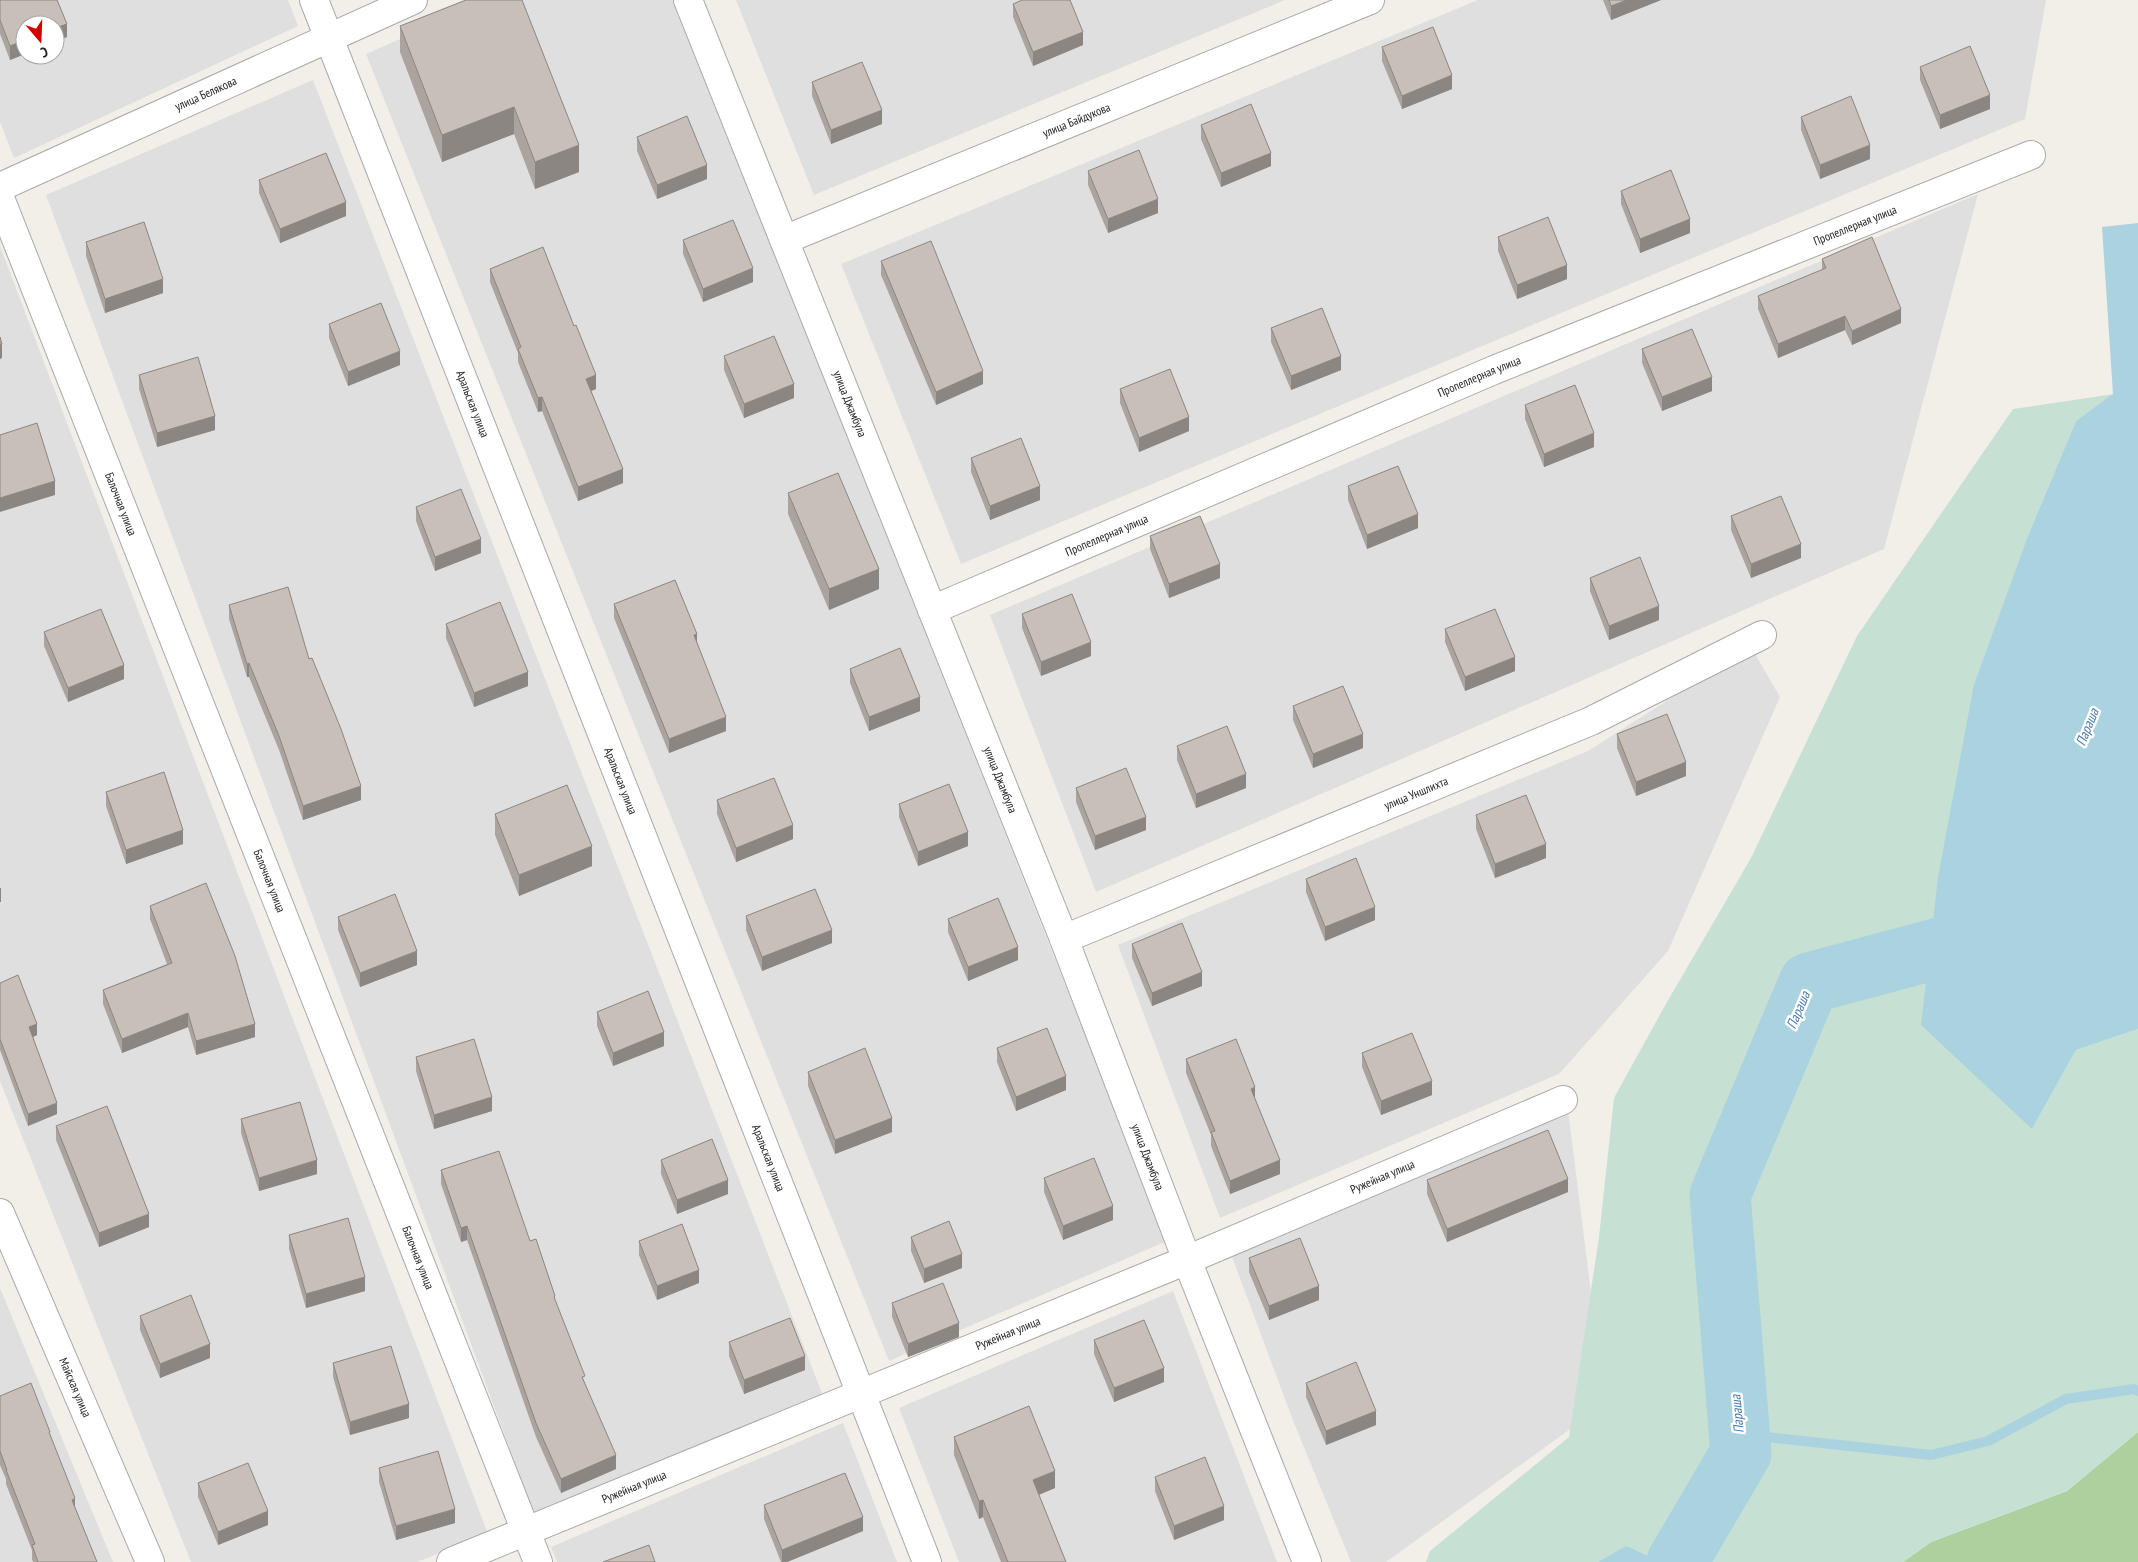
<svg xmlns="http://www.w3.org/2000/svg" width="2138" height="1562" viewBox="0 0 2138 1562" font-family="'PT Sans Narrow',sans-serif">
	<rect width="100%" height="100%" fill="#f2efe9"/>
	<path fill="#e0dfdf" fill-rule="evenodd" d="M0,0h288l10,26 -284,132 -14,-36zM25,25h30v30h-30z
		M489,0h185l493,1241 -278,120 -523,-1307z
		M736,0h549l-471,195z
		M1478,0h568l-21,119 -1064,445 -120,-300z
		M313,80l510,1316 -288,121 -489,-1322z
		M1978,194l-94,355 -788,343 -106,-277z
		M0,246l488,1288 -71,28h-226l-191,-481z
		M1751,647l29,50 -112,254 -109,123 -339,144 -102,-273 470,-194z
		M1568,1110l37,294 -219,158h-35l-59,-144 -61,-164z
		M0,1288l113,274h-113z
		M1173,1291l104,271h-318l-60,-154z
		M843,1423l54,139h-340l-6,-15z"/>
	<path fill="#add19e" d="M2138,1432v130h-235l28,-20 136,-51z"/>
	<path fill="#c6e0d4" d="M2114,394l-38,27 -49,117 -53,146 58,445 44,-79 62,-21v403l-71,59 -136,51 -28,20h-236l-41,-15 -28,15h-172l4,-11 139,-114 30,-200 15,-139 53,-96 84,-144 106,-222 156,-227z"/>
	<path fill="#aad3df" d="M2138,223v806l-62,21 -44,79 -111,-104 17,-148 36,-193 53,-146 49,-117 37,-27 -11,-167z
		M1626,1546l37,16h-65z"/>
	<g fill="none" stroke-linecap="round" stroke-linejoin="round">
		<path stroke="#aad3df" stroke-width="10" d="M1739,1434l192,21 57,-14 78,-42 68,-10 4,2"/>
		<path stroke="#aad3df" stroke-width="61" d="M1677,1562l64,-109 -21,-258 89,-212 194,-52 3,-9"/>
		<defs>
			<g id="minor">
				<path id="s1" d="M314,0l613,1562"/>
				<path id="s2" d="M688,0l376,939 123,321 120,302"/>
				<path id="s3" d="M0,187l413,-187"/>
				<path id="s4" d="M0,198l538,1364"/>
				<path id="s5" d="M784,240l586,-240"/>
				<path id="s6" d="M932,610l562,-240 537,-215"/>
				<path id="s7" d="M1064,939l527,-218 171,-86"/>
				<path id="s8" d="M0,1213l150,349"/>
				<path id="s9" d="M451,1562l736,-302 376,-160"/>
			</g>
		</defs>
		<use href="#minor" stroke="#a9a9a9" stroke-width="30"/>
		<use href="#minor" stroke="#fff" stroke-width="28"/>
	</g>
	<path fill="#aba49e" d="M0,0h57l10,24v13l-12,5v-17h-30v29l-15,6 -10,-26z
		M466,0l113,172 -44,17 -21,-55 -72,28 -42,-110v-26z
		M1603,0h58l-50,20z
		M1013,4l70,41 -50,21 -20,-49z
		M1382,47l70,42 -50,20 -20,-48z
		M1920,67l70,42 -50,20 -20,-49z
		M812,82l70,42 -51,20 -19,-48z
		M1801,117l69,42 -50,20 -19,-49z
		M1201,125l70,41 -50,21 -20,-48z
		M637,137l70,42 -50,20 -20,-48z
		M1088,171l70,42 -50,20 -20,-48z
		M259,180l87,36 -66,27 -21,-50z
		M1621,191l69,42 -50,20 -19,-49z
		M1498,237l69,42 -50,20 -19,-48z
		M683,240l70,42 -50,20 -20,-48z
		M86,242l77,51 -58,20 -19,-57z
		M1822,259l79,64 -49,22 -7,-15 -67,28 -20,-49v-13l64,-26z
		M881,261l102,123 -47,21 -55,-130z
		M490,269l106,120 -5,2 32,92 -45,18 -36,-90 -4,1 -20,-50v-9l-28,-71z
		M329,324l71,41 -52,21 -19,-48z
		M1271,328l70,42 -50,20 -20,-48z
		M1642,349l70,42 -50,20 -20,-48z
		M724,356l70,42 -50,20 -20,-48z
		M139,375l76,55 -58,17 -18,-58z
		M1120,389l69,42 -50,21 -19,-49z
		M1525,405l69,42 -50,20 -19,-48z
		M971,458l69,42 -50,20 -19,-48z
		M1348,486l70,42 -51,21 -19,-49z
		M788,493l91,96 -50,21 -41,-96z
		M416,507l65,46 -46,18 -19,-50z
		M1731,516l70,42 -50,20 -20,-48z
		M1150,536l70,42 -51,20 -19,-49z
		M1590,578l69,42 -50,20 -19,-49z
		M614,604l83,39 29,88 -57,22 -55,-135z
		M229,605l80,54 52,141 -58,20 -24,-70 -30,-73h-2l-18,-58z
		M1022,614l69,42 -50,20 -19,-48z
		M446,624l82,62 -54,21 -28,-69z
		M1445,629l70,42 -50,20 -20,-49z
		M44,632l80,47 -56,23 -24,-56z
		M850,669l70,42 -51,20 -19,-48z
		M1293,706l70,42 -50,20 -20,-48z
		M1617,734l69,42 -50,20 -19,-48z
		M1177,746l69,42 -50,20 -19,-48z
		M1076,788l70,42 -51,20 -19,-48z
		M106,792l77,52 -57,20 -20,-58z
		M717,800l76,39 -57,23 -19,-48z
		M899,804l69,42 -50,20 -19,-49z
		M495,814l97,52 -73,30 -24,-61z
		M1476,815l70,43 -51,20 -19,-49z
		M1306,879l69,41 -50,21 -19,-49z
		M150,906l105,131 -59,18 -8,-28 -66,26 -19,-49v-14l64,-26 -17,-45z
		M746,916l86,27 -70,28 -16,-41z
		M338,917l79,48 -57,22 -22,-57z
		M948,919l70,41 -50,21 -20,-49z
		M1132,944l70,42 -50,20 -20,-48z
		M0,983l37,52 -4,2 24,77 -29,12 -28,-76z
		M597,1012l67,34 -51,20 -16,-40z
		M997,1048l69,42 -50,21 -19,-49z
		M1362,1053l70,42 -51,20 -19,-48z
		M416,1057l76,54 -58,18 -18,-58z
		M1186,1059l69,39 25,76 -50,20 -19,-48v-11l-25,-62z
		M808,1072l84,60 -57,22 -27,-68z
		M241,1119l76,55 -58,17 -18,-58z
		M56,1126l93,101 -50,20 -43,-107z
		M661,1160l67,34 -51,20 -16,-40z
		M441,1170l89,71 25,60 61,168 -55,24 -25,-56 -69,-197 -6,2 -20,-58z
		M1044,1178l69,42 -50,20 -19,-48z
		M1427,1180l141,12 -121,50 -20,-48z
		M289,1235l76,56 -59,17 -17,-59z
		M911,1237l51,31 -38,15 -13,-32z
		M639,1241l60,42 -42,17 -18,-45z
		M1249,1258l70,42 -50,20 -20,-48z
		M892,1303l67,34 -51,20 -16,-40z
		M140,1316l70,42 -50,20 -20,-48z
		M1094,1340l70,42 -50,20 -20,-48z
		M729,1342l76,28 -61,24 -15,-38z
		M333,1363l76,55 -59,17 -17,-58z
		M1306,1383l70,42 -50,20 -20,-48z
		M0,1396l50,41 25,71 22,54h-64l-1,-3v-9l-26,-66v-5l-6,-14z
		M954,1437l101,51 -16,7 27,67h-65l-18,-45 -4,2 -25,-64z
		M379,1468l76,55 -59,17 -17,-58z
		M1155,1477l69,43 -50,20 -19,-49z
		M198,1483l70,42 -50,20 -20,-48z
		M764,1505l99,26 -76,31h-6l-17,-43z"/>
	<path fill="#8b8681" d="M1627,0h34l-50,20v-14z
		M67,24v13l-12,5v-14z
		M1083,32v13l-50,21v-14z
		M25,40v14l-15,6v-14z
		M1452,75v14l-50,20v-13z
		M1990,95v14l-50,20v-14z
		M514,107v27l-72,28v-27z
		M882,110v14l-51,20v-14z
		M579,145v27l-44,17v-27z
		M1870,145v14l-50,20v-14z
		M1271,153v13l-50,21v-14z
		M707,165v14l-50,20v-14z
		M1158,199v14l-50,20v-14z
		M346,202v14l-66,27v-14z
		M1690,219v14l-50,20v-14z
		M1567,265v14l-50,20v-14z
		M753,268v14l-50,20v-13z
		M163,279v14l-58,20v-14z
		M1901,309v14l-49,22v-14z
		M1845,316v14l-67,28v-14z
		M2,344v14l-2,1v-14z
		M400,351v14l-52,21v-14z
		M1341,356v14l-50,20v-14z
		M983,371v13l-47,21v-13z
		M596,375v14l-10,4v-14z
		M1712,377v14l-50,20v-14z
		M794,384v14l-50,20v-14z
		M542,397v14l-4,1v-14z
		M215,416v14l-58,17v-14z
		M1189,417v14l-50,21v-14z
		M1594,433v14l-50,20v-13z
		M623,469v14l-45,18v-14z
		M55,481v14l-55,17v-14z
		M1040,486v14l-50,20v-14z
		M1418,514v14l-51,21v-14z
		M481,539v14l-46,18v-14z
		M1801,544v14l-50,20v-14z
		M1220,564v14l-51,20v-14z
		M879,569v20l-50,21v-21z
		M1659,606v14l-50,20v-14z
		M697,634v14l-3,-13z
		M1091,642v14l-50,20v-14z
		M1515,657v14l-50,20v-14z
		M249,663v14h-2v-13z
		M124,665v14l-56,23v-14z
		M528,672v14l-54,21v-14z
		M920,697v14l-51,20v-14z
		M726,717v14l-57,22v-14z
		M1363,734v14l-50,20v-14z
		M1686,762v14l-50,20v-14z
		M1246,774v14l-50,20v-14z
		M361,786v14l-58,20v-14z
		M1146,817v13l-51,20v-14z
		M793,825v14l-57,23v-14z
		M183,830v14l-57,20v-14z
		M968,832v14l-50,20v-14z
		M1546,844v14l-51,20v-14z
		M592,846v20l-73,30v-21z
		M0,888h1v14h-1z
		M1375,907v13l-50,21v-14z
		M832,930v13l-70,28v-14z
		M1018,947v13l-50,21v-14z
		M417,951v14l-57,22v-14z
		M1202,972v14l-50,20v-13z
		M188,1013v14l-66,26v-14z
		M37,1024v11l-8,4v-12z
		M255,1024v13l-59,18v-14z
		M664,1032v14l-51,20v-13z
		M1066,1076v14l-50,21v-14z
		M1432,1081v14l-51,20v-14z
		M1255,1087v14l-4,-12z
		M492,1097v14l-58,18v-14z
		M57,1103v11l-29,12v-12z
		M892,1118v14l-57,22v-14z
		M317,1160v14l-58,17v-13z
		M1280,1160v14l-50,20v-13z
		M1568,1179v13l-121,50v-13z
		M728,1180v14l-51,20v-14z
		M1113,1206v14l-50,20v-14z
		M149,1214v13l-50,20v-14z
		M467,1226v14l-6,2v-14z
		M962,1254v14l-38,15v-14z
		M699,1270v13l-42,17v-14z
		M365,1277v14l-59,17v-14z
		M1319,1286v14l-50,20v-14z
		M959,1323v14l-51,20v-13z
		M210,1344v14l-50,20v-14z
		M805,1356v14l-61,24v-14z
		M1164,1368v14l-50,20v-14z
		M409,1404v14l-59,17v-13z
		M1376,1411v14l-50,20v-14z
		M616,1455v14l-55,24v-14z
		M1055,1471v17l-22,9v-17z
		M75,1498v14l-3,-12z
		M983,1500v17l-4,2v-18z
		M1224,1506v14l-50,20v-14z
		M455,1509v14l-59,17v-14z
		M268,1511v14l-50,20v-13z
		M863,1517v14l-76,31h-5v-12z"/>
	<path fill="#c7bfb8" stroke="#8b8681" d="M0,0h57l10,24 -12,4v-3h-30v15l-15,6 -10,-26z
		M466,0h56l57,145 -44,17 -21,-55 -72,28 -42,-109z
		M1022,0h48l13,32 -50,20 -20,-48z
		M1609,0h18l-16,6z
		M1433,27l19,48 -50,21 -20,-49z
		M1970,46l20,49 -50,20 -20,-48z
		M862,62l20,48 -51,20 -19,-48z
		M1851,96l19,49 -50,20 -19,-48z
		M1251,104l20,49 -50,20 -20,-48z
		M687,116l20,49 -50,20 -20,-48z
		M1139,150l19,49 -50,20 -20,-48z
		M326,153l20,49 -66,27 -21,-49z
		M1671,170l19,49 -50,20 -19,-48z
		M1548,217l19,48 -50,20 -19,-48z
		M733,220l20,48 -50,21 -20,-49z
		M144,222l19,57 -58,20 -19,-57z
		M1872,237l29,72 -49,22 -7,-15 -67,28 -20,-48 68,-28 -4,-9z
		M931,241l52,130 -47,21 -55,-131z
		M543,247l31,79 2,-1 20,50 -10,4 37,90 -45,18 -36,-90 -4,1 -20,-49 3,-2 -31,-78z
		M381,303l19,48 -52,21 -19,-48z
		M1322,308l19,48 -50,20 -20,-48z
		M1692,329l20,48 -50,20 -20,-48z
		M774,336l20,48 -50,20 -20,-48z
		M0,337l2,7 -2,1z
		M198,357l17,59 -58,17 -18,-58z
		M1170,369l19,48 -50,21 -19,-49z
		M1575,385l19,48 -50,21 -19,-49z
		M37,423l18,58 -55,17v-63z
		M1021,438l19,48 -50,20 -19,-48z
		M1398,466l20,48 -51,21 -19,-49z
		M838,473l41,96 -50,20 -41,-96z
		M461,489l20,50 -46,18 -19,-50z
		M1781,496l20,48 -50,20 -20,-48z
		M1200,516l20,48 -51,20 -19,-48z
		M1640,557l19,49 -50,20 -19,-48z
		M675,580l22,54 -3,1 32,82 -57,22 -55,-135z
		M288,587l21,72 3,-1 29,71 20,57 -58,20 -24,-70 -30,-73 -2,1 -18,-59z
		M1072,594l19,48 -50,20 -19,-48z
		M500,602l28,70 -54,21 -28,-69z
		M101,609l23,56 -56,23 -24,-56z
		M1495,609l20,48 -50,20 -20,-48z
		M900,648l20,49 -51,20 -19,-48z
		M1343,686l20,48 -50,20 -20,-48z
		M1667,714l19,48 -50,20 -19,-48z
		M1227,726l19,48 -50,20 -19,-48z
		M1126,768l20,49 -51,19 -19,-48z
		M164,772l19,58 -57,20 -20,-58z
		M774,778l19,47 -57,23 -19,-48z
		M949,784l19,48 -50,20 -19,-48z
		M567,785l25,61 -73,29 -24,-61z
		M1526,795l20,49 -51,20 -19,-49z
		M1356,858l19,49 -50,20 -19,-48z
		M206,883l29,73 20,68 -59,17 -8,-28 -66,26 -19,-49 69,-27 -22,-57z
		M815,889l17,41 -70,27 -16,-41z
		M395,894l22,57 -57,22 -22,-56z
		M998,898l20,49 -50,20 -20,-48z
		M1182,923l20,49 -50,21 -20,-49z
		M18,975l19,49 -8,3 28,76 -29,11 -28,-75v-56z
		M648,991l16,41 -51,21 -16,-41z
		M1047,1028l19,48 -50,21 -19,-49z
		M1412,1033l20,48 -51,20 -19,-48z
		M474,1039l18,58 -58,18 -18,-58z
		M1236,1039l19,48 -4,2 29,71 -50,21 -19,-49 4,-1 -29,-72z
		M865,1048l27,70 -57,22 -27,-68z
		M300,1102l17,58 -58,18 -18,-59z
		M107,1106l42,108 -50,19 -43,-107z
		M1548,1130l20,49 -121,50 -20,-49z
		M712,1139l16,41 -51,20 -16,-40z
		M499,1151l31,90 6,-2 19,57 -1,1 31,79 -3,1 34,78 -55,24 -25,-56 -69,-197 -6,2 -20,-58z
		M1094,1158l19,48 -50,20 -19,-48z
		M348,1218l17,59 -59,17 -17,-59z
		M949,1221l13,33 -38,15 -13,-32z
		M682,1224l17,46 -42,16 -18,-45z
		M1300,1238l19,48 -50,20 -20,-48z
		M943,1283l16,40 -51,21 -16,-41z
		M191,1295l19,49 -50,20 -20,-48z
		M790,1318l15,38 -61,24 -15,-38z
		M1144,1320l20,48 -50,20 -20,-48z
		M391,1346l18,58 -59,18 -17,-59z
		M1356,1362l20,49 -50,20 -20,-48z
		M31,1383l19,49h-1l26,66 -3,2 25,62h-59l-6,-17 3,-1 -29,-74h1l-7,-19v-55z
		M1029,1406l26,65 -22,9 33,82h-58l-25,-62 -4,1 -25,-64z
		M438,1451l17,58 -59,17 -17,-58z
		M1205,1457l19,49 -50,20 -19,-49z
		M248,1463l20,48 -50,21 -20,-49z
		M845,1473l18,44 -81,33 -18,-45z
		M649,1545l6,17h-52z"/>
	<g text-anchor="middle" stroke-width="5" stroke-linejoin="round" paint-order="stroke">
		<g font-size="12" fill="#222" stroke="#fff">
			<text dy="4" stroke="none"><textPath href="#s3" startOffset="226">улица Белякова</textPath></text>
			<text dy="4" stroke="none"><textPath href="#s5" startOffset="316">улица Байдукова</textPath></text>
			<text dy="4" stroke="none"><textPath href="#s6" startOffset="1000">Пропеллерная улица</textPath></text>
			<text dy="4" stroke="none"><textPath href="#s6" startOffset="595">Пропеллерная улица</textPath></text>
			<text dy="4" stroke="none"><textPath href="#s1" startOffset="434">Аральская улица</textPath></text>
			<text dy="4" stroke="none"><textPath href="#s2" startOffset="435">улица Джамбула</textPath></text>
			<text dy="4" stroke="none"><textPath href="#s4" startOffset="329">Балочная улица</textPath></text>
			<text dy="4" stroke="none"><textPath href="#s6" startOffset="190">Пропеллерная улица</textPath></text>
			<text dy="4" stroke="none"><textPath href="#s2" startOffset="840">улица Джамбула</textPath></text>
			<text dy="4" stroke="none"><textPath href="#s1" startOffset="839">Аральская улица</textPath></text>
			<text dy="4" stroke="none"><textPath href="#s7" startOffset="381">улица Уншлихта</textPath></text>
			<text dy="4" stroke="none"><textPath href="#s4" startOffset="734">Балочная улица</textPath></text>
			<text dy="4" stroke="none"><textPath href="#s2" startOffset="1245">улица Джамбула</textPath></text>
			<text dy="4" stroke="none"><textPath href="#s1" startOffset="1244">Аральская улица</textPath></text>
			<text dy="4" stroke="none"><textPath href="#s9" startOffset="1008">Ружейная улица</textPath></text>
			<text dy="4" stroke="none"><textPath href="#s4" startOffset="1139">Балочная улица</textPath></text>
			<text dy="4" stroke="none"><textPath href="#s9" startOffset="602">Ружейная улица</textPath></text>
			<text dy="4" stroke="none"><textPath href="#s8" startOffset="190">Майская улица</textPath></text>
			<text dy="4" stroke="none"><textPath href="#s9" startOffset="198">Ружейная улица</textPath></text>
		</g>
		<g font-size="14" font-style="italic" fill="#4a7aab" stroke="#fff">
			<text transform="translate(2087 727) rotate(-68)" y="5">Параша</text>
			<text transform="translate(1798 1010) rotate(-67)" y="5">Параша</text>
			<text transform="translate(1737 1414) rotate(-95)" y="5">Параша</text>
		</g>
	</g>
	<g transform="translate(40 40) rotate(161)"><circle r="24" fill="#ffffff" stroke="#a7a7a7"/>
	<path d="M0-4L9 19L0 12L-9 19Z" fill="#d40000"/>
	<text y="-8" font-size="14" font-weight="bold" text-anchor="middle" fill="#222222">С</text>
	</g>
</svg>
